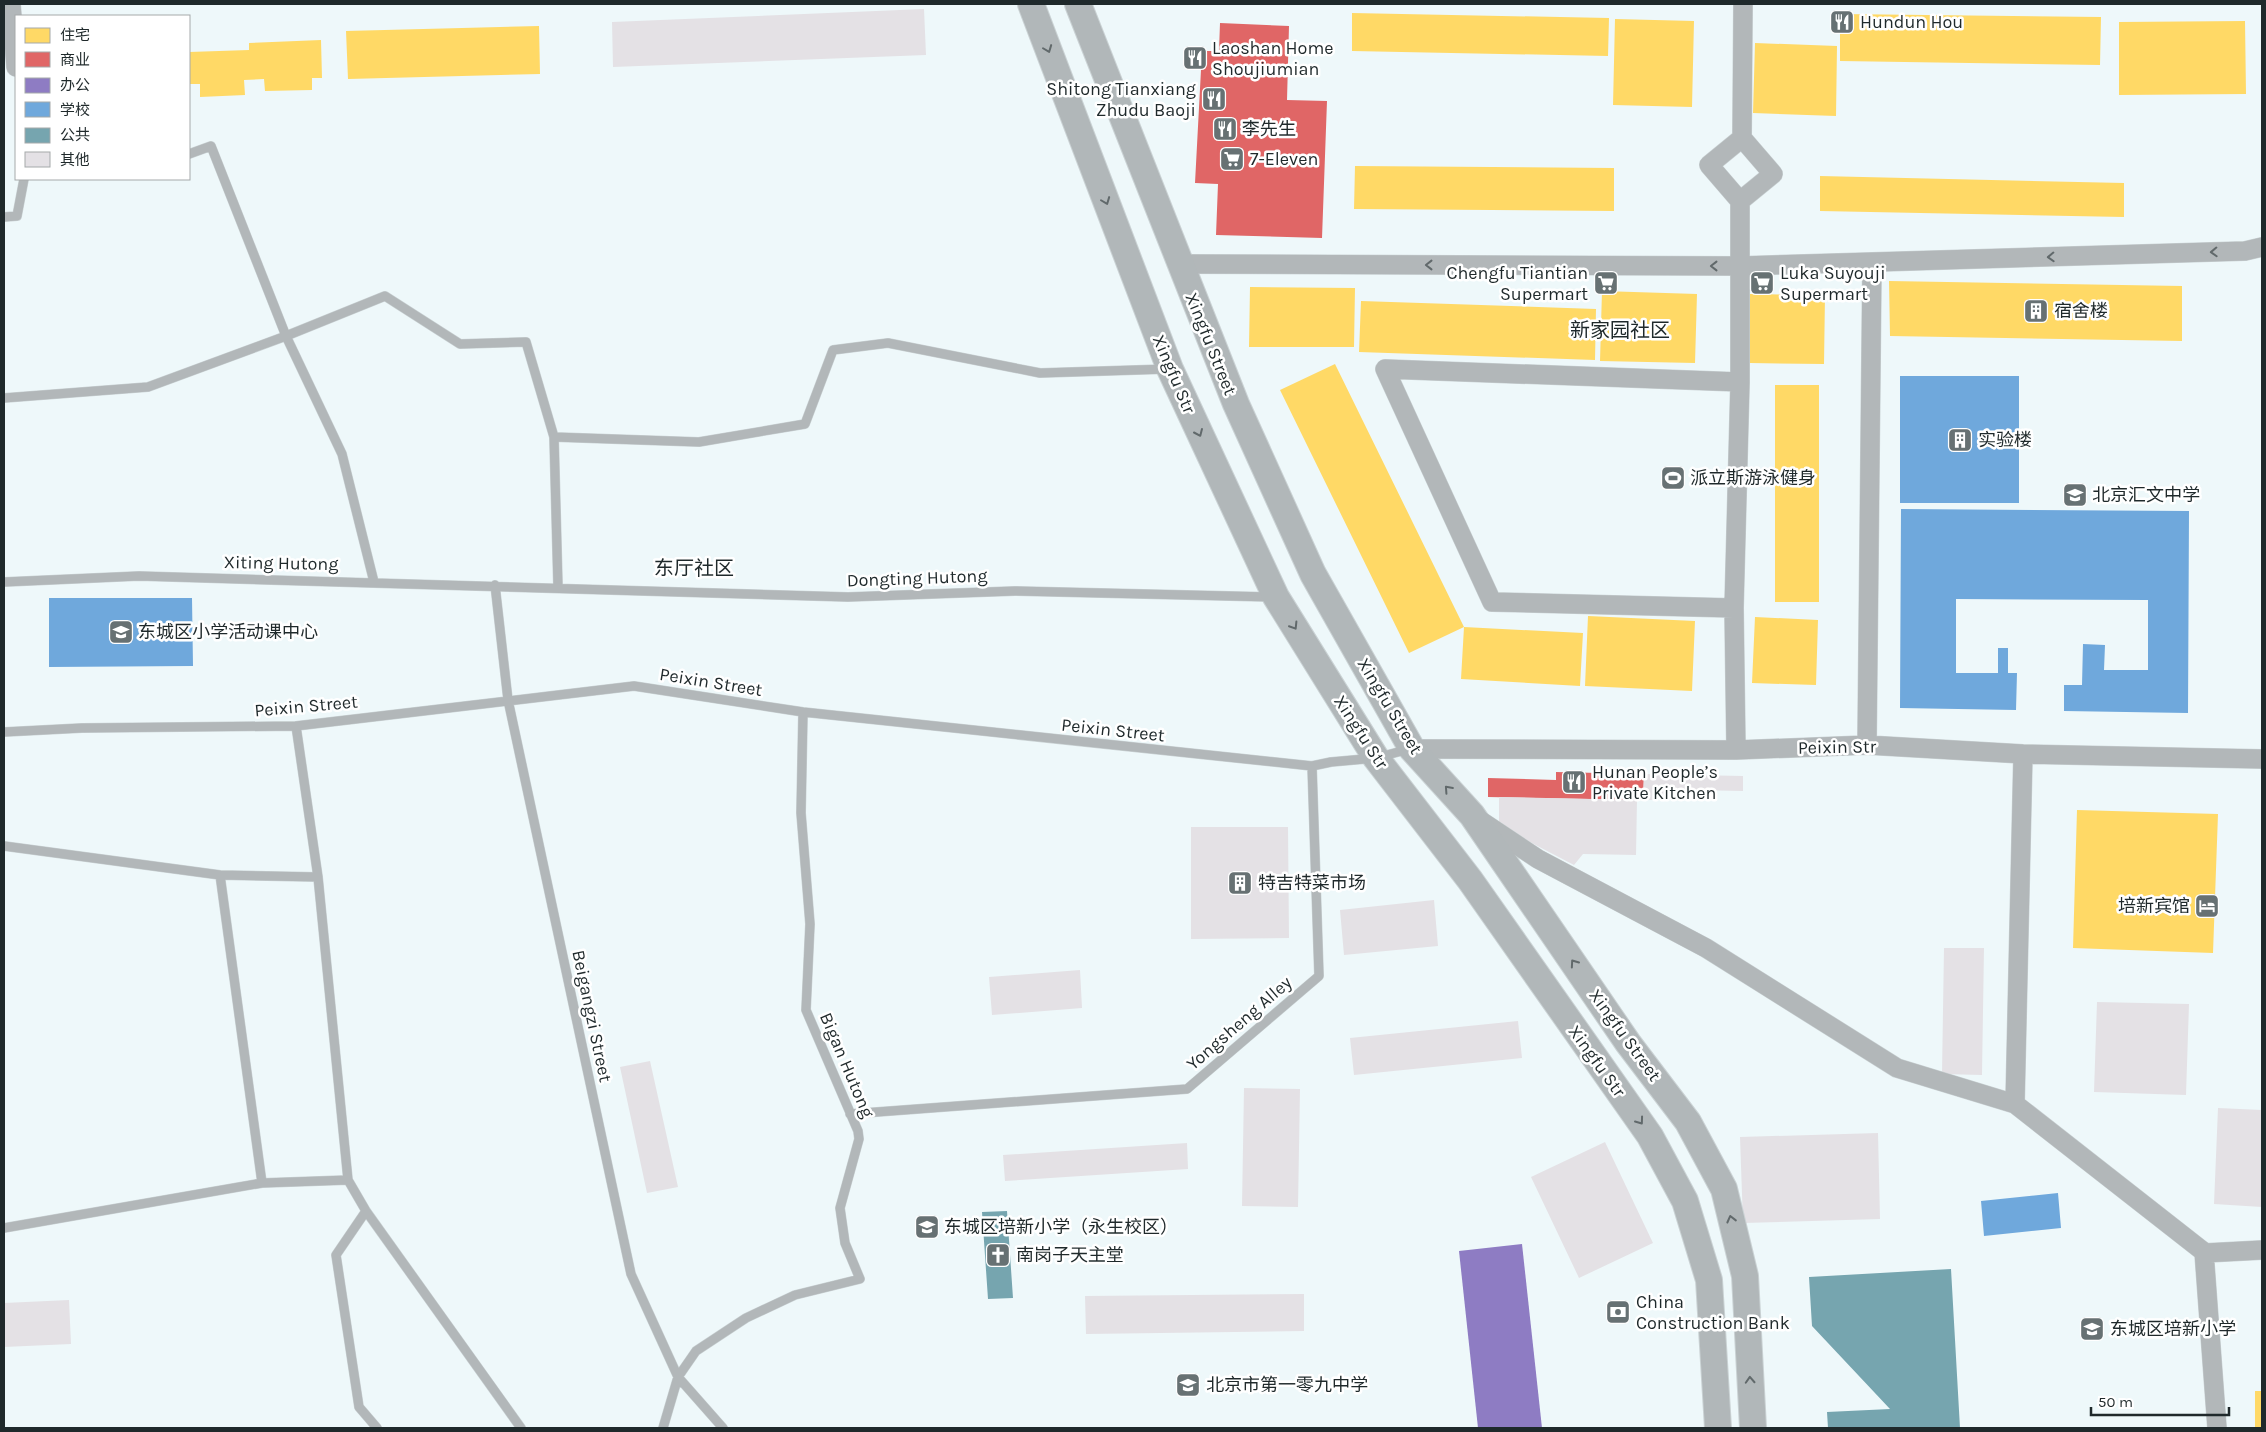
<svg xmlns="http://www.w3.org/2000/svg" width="2266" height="1432" viewBox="0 0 2266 1432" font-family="Karla,'Noto Sans SC',sans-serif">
	<rect width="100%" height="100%" fill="#eef8fa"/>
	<path fill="#ffd966" d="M1352,13l257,5 -1,38 -256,-5z
		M1840,14l261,3 -1,48 -260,-4z
		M1615,19l79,2 -2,86 -79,-2z
		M2245,21l1,73 -127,1v-73z
		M539,26l1,48 -192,5 -2,-48z
		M321,40l1,38h-10v12l-47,1 -1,-12 -20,1 1,15 -45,2v-13h-11v-32l60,-2v-7z
		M1755,43l82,3 -1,70 -83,-3z
		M1355,166l259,2v43l-260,-2z
		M1820,176l304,7v34l-304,-6z
		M1889,281l293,5v55l-292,-5z
		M1250,287l105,1 -1,59h-105z
		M1602,291l95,3 -2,69 -95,-2z
		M1750,294l75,1 -1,69 -74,-1z
		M1361,301l235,8 -1,51 -236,-8z
		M1335,364l129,263 -55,26 -129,-263z
		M1775,385h44v217h-44z
		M1588,616l107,5 -3,70 -107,-5z
		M1755,617l63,3 -2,65 -64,-2z
		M1464,627l119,6 -3,53 -119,-7z
		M2077,810l141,4 -5,139 -140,-5z
		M2255,1391h7v37h-7z"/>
	<path fill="#e06666" d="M1220,23l69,3 -2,74 40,1 -5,137 -106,-3 2,-51 -23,-1 7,-132h17z
		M1556,772l88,2 -1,26 -155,-3v-19l68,2z"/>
	<path fill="#8e7cc3" d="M1522,1244l20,184h-64l-19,-177z"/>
	<path fill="#6fa8dc" d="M1900,376h119v127h-119z
		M1901,509l288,2 -1,202 -124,-2v-26h18l1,-41 22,1 -1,25h44v-70l-192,-1v74h42v-25h10v25h9l-1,37 -116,-2z
		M49,598h143l1,68 -144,1z
		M2058,1193l3,35 -77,8 -3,-35z"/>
	<path fill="#76a5af" d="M1007,1211l6,87 -25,1 -6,-87z
		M1951,1269l9,159h-132l-1,-16 63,-3 -78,-83 -3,-49z"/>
	<path fill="#e4e1e5" d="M924,9l2,46 -313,12 -1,-45z
		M1644,774l99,2v15l-52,-1 -1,10h-47z
		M1499,797l138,3 -1,55 -53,-1 -9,11 -75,-39z
		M1191,827h97l1,111 -98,1z
		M1434,900l4,46 -94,9 -4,-45z
		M1944,948h40l-2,127 -40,-1z
		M1080,970l2,38 -90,7 -3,-38z
		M2097,1002l92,2 -3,91 -92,-3z
		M1518,1021l4,37 -168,17 -4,-37z
		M650,1061l28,126 -31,6 -27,-126z
		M1244,1088l56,1 -2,118 -56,-1z
		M2218,1108l44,2v97l-48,-3z
		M1878,1133l2,86 -137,4 -3,-86z
		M1605,1142l48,101 -74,35 -48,-101z
		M1187,1143l1,26 -183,12 -2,-26z
		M1304,1294v37l-218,3 -1,-38z
		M69,1300l2,44 -67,3v-44z"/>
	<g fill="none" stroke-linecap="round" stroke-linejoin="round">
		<defs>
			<path id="lane" d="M189,154l22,-8 75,190 56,118 32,128
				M4,217l13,-1 7,-37
				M4,398l144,-11 138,-51 99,-40 75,48 66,-2 28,95 4,150
				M554,437l145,5 106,-18 28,-74 55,-7 152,30 128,-4
				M4,582l135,-6 709,21 167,-6 258,6
				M495,585l13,115 123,574 47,103 45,51
				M296,726l22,151 30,303 18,31 155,217
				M4,732l78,-4 214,-2 338,-40 169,26 509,54 19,-4 45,-4 33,-9
				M4,846l216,29 98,2
				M220,875l42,308 86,-3
				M850,1114l337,-25 132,-113 -7,-210
				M366,1211l-30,44 23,152 18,21
				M4,1228l258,-45
				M663,1428l15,-51 18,-26 50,-33 49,-23 65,-16 -15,-36 -5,-35 19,-69 -1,-8 -52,-121 4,-86 -9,-111 2,-101"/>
			<path id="street" d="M11,4l5,63
				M1742,138l31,36 -33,27 -31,-36z
				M1742,138l1,-134
				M1179,264l561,2 505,-15 17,-4
				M1734,608l-242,-6 -107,-233 355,13
				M1867,745l5,-483
				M1412,749l324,1 131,-5 156,9 239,5
				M1736,750l-2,-142 6,-226v-181
				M1481,821l57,38 168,89 191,120 118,36 189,148 13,176
				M2015,1104l8,-350
				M2205,1253l57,-3"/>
			<path id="secondary" d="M1031,4l139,365 106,228 100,161 94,122 180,256 35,65 24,79 9,148
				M1078,4l158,400 77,170 99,175 60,66 156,228 60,79 36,67 21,87 8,152"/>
		</defs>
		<use href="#lane" stroke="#cad2d4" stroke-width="10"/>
		<use href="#street" stroke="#cad2d4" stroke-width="20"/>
		<use href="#secondary" stroke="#cad2d4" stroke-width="28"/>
		<use href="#lane" stroke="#b2b7b9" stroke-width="9"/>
		<use href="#street" stroke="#b2b7b9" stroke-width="19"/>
		<use href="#secondary" stroke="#b1b7b9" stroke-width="26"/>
	</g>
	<defs><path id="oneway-chevron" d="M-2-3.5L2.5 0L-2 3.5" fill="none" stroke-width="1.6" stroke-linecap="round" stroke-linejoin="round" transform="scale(1.25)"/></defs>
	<g stroke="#61696b">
		<use href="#oneway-chevron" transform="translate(1048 49) rotate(69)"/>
		<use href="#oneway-chevron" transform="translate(1106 201) rotate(69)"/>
		<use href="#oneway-chevron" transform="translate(2214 252) rotate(178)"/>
		<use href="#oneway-chevron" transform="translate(2051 257) rotate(178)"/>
		<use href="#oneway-chevron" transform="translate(1429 265) rotate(-180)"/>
		<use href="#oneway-chevron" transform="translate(1714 266) rotate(-180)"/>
		<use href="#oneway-chevron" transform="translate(1199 433) rotate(66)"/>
		<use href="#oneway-chevron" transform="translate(1294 626) rotate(58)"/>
		<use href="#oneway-chevron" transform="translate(1448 789) rotate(-132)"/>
		<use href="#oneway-chevron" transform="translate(1574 963) rotate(-125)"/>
		<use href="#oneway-chevron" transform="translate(1640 1121) rotate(54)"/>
		<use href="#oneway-chevron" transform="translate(1731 1219) rotate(-104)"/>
		<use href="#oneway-chevron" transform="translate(1750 1380) rotate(-93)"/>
	</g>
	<defs>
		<symbol id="restaurant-square" viewBox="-11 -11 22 22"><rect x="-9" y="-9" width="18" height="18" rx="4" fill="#677173" stroke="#fff"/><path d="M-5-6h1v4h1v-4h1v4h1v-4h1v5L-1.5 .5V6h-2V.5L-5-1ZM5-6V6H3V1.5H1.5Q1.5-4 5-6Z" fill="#fff"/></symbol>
		<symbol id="supermarket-square" viewBox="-11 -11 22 22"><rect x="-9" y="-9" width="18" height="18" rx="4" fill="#677173" stroke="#fff"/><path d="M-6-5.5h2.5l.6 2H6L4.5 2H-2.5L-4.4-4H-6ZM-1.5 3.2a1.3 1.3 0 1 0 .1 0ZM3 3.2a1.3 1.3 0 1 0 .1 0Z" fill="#fff"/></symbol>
		<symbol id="building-square" viewBox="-11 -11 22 22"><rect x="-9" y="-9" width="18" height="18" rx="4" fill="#677173" stroke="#fff"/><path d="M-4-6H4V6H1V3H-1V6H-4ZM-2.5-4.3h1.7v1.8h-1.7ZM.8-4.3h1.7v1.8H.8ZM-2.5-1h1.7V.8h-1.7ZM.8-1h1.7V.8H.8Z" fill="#fff"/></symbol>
		<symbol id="stadium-square" viewBox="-11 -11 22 22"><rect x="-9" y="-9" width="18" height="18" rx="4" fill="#677173" stroke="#fff"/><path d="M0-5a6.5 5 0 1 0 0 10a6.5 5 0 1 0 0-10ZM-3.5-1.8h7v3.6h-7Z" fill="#fff"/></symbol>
		<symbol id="school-square" viewBox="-11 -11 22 22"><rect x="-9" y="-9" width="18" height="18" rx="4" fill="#677173" stroke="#fff"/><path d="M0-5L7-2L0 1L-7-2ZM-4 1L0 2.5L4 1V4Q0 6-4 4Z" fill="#fff"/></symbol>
		<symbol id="hotel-square" viewBox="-11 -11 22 22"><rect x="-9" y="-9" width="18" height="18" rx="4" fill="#677173" stroke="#fff"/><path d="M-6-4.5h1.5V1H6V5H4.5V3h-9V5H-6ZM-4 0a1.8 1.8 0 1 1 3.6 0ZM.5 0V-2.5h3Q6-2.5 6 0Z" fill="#fff"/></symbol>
		<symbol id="church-square" viewBox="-11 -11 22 22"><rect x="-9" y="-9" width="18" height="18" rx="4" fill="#677173" stroke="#fff"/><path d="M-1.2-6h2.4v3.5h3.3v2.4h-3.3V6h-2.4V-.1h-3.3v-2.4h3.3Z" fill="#fff"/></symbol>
		<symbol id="bank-square" viewBox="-11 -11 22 22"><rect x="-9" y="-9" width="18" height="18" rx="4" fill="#677173" stroke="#fff"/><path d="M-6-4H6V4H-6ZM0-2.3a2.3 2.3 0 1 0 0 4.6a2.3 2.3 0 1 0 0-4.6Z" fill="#fff"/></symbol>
	</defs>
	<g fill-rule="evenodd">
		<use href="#restaurant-square" x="1828" y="8" width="28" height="28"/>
		<use href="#restaurant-square" x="1181" y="44" width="28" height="28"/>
		<use href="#restaurant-square" x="1200" y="85" width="28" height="28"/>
		<use href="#restaurant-square" x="1211" y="115" width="28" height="28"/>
		<use href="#supermarket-square" x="1218" y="145" width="28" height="28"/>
		<use href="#supermarket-square" x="1592" y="269" width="28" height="28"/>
		<use href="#supermarket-square" x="1748" y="269" width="28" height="28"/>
		<use href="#building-square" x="2022" y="297" width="28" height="28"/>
		<use href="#building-square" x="1946" y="426" width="28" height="28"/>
		<use href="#stadium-square" x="1659" y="464" width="28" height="28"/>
		<use href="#school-square" x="2061" y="481" width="28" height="28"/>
		<use href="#school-square" x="107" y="618" width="28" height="28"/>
		<use href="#restaurant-square" x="1560" y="768" width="28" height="28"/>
		<use href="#building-square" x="1226" y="869" width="28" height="28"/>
		<use href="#hotel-square" x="2193" y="892" width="28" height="28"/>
		<use href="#school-square" x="913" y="1213" width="28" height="28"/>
		<use href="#church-square" x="984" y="1241" width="28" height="28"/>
		<use href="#bank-square" x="1604" y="1298" width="28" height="28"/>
		<use href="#school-square" x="2078" y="1315" width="28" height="28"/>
		<use href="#school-square" x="1174" y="1371" width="28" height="28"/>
	</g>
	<g text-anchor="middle" stroke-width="5" stroke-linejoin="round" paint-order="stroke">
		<g font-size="18" fill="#1f292b" stroke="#fff" text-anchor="start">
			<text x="1860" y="28">Hundun Hou</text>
			<text x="1212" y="54">Laoshan Home<tspan x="1212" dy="21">Shoujiumian</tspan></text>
			<text x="1196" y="95" text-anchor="end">Shitong Tianxiang<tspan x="1196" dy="21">Zhudu Baoji</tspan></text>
			<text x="1242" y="135">李先生</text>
			<text x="1250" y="165">7-Eleven</text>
			<text x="1588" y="279" text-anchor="end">Chengfu Tiantian<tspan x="1588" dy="21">Supermart</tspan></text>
			<text x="1780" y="279">Luka Suyouji<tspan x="1780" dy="21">Supermart</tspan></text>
			<text x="2054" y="317">宿舍楼</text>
			<text x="1978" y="446">实验楼</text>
			<text x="1690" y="484">派立斯游泳健身</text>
			<text x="2092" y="501">北京汇文中学</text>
			<text x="138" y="638">东城区小学活动课中心</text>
			<text x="1592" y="778">Hunan People’s<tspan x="1592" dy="21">Private Kitchen</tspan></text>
			<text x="1258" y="889">特吉特菜市场</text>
			<text x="2190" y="912" text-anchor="end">培新宾馆</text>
			<text x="944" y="1233">东城区培新小学（永生校区）</text>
			<text x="1016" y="1261">南岗子天主堂</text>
			<text x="1636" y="1308">China<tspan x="1636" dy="21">Construction Bank</tspan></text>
			<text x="2110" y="1335">东城区培新小学</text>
			<text x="1206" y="1391">北京市第一零九中学</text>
		</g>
		<g font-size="18" fill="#1f292b" stroke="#fff">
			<text transform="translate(1211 344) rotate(68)" y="6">Xingfu Street</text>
			<text transform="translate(1174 374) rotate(67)" y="6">Xingfu Str</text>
			<text transform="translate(281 563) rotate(1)" y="6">Xiting Hutong</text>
			<text transform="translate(917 578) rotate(-2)" y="6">Dongting Hutong</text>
			<text transform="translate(711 682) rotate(9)" y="6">Peixin Street</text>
			<text transform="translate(306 706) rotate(-5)" y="6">Peixin Street</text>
			<text transform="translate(1390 706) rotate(59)" y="6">Xingfu Street</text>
			<text transform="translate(1113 730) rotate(6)" y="6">Peixin Street</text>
			<text transform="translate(1361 732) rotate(57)" y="6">Xingfu Str</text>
			<text transform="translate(1837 747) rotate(-1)" y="6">Peixin Str</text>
			<text transform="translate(592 1016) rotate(78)" y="6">Beigangzi Street</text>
			<text transform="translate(1239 1023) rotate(-41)" y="6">Yongsheng Alley</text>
			<text transform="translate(1625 1035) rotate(54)" y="6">Xingfu Street</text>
			<text transform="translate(1597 1061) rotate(54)" y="6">Xingfu Str</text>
			<text transform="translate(847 1065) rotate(67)" y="6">Bigan Hutong</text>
		</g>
		<g font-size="20" fill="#1f292b" stroke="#fff">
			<text x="1620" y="337">新家园社区</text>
			<text x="694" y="575">东厅社区</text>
		</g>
	</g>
	<rect width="2266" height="1432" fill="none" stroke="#1f292b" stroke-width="10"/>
	<rect x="15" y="15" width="175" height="165" fill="#ffffff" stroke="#a5a9aa"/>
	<rect x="25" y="28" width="25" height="15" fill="#ffd966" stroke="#a5a9aa"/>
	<text x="60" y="40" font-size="15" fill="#1f292b">住宅</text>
	<rect x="25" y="52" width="25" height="15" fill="#e06666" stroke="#a5a9aa"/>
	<text x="60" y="65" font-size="15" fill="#1f292b">商业</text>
	<rect x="25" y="78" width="25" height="15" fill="#8e7cc3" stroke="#a5a9aa"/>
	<text x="60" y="90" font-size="15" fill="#1f292b">办公</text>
	<rect x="25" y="102" width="25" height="15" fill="#6fa8dc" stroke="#a5a9aa"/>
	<text x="60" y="115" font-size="15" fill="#1f292b">学校</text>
	<rect x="25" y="128" width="25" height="15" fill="#76a5af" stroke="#a5a9aa"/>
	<text x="60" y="140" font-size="15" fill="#1f292b">公共</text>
	<rect x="25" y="152" width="25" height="15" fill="#e4e1e5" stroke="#a5a9aa"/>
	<text x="60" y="165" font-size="15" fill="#1f292b">其他</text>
	<path d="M2091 1407v8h138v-8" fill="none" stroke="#1f292b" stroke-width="2.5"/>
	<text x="2098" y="1407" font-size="15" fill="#1f292b" stroke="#ffffff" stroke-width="4" paint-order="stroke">50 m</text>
</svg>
